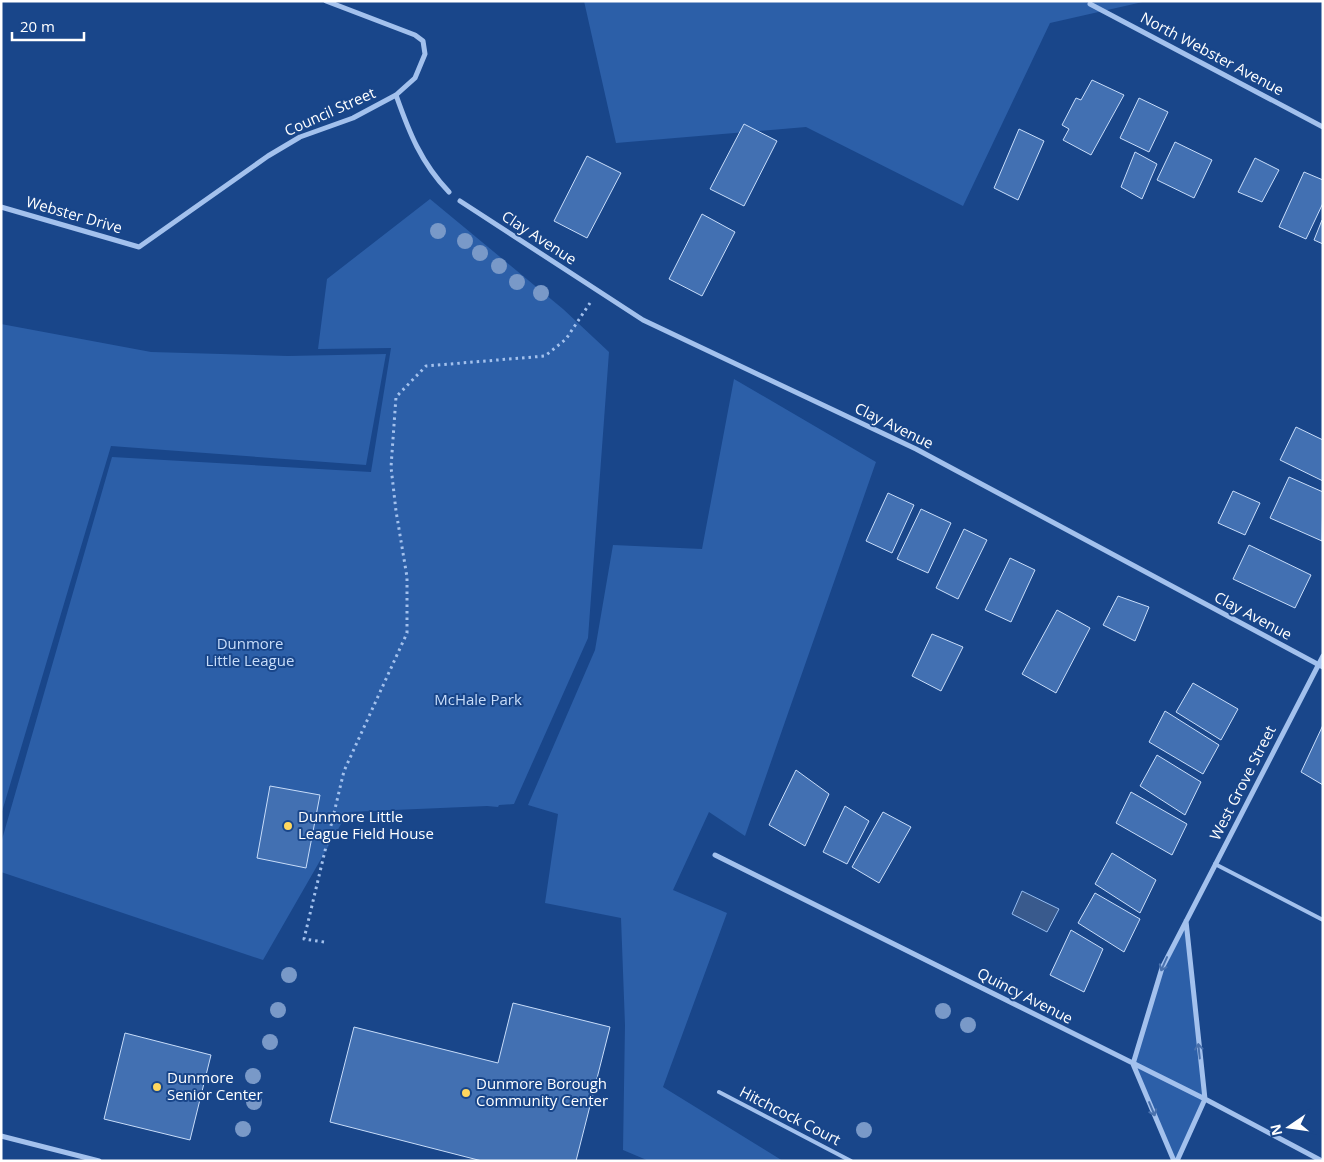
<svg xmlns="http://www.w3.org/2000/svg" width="1324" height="1162" viewBox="0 0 1324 1162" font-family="'Open Sans',sans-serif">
	<rect width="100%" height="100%" fill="#19468a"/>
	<path fill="#2c5fa8" d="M584,1h563l-97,22 -87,183 -157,-79 -190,16z
		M430,199l133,110 46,43 -21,286 -74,166 -15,1 -1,2 -11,-1 -139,6 -85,148 -262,-88v-29l111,-386 259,15 20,-124 -73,1 9,-70z
		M1,324l150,28 137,4 98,-2 -20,111 -255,-19 -110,369z
		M734,379l142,83 -131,374 -36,-24 -36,78 54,23 -64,174 120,74h-134l-26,-11 2,-125 -4,-107 -76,-15 13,-89 -30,-9 67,-155 18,-105 89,4z
		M1186,921l19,178 -28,62h-3l-41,-97 29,-96z"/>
	<path fill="#395a8d" stroke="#95bcf0" d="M1022,891l37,18 -12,23 -35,-18z"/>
	<path fill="#4270b2" stroke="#c8ddfa" d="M1092,80l32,15 -33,60 -28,-15 6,-11 -7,-4 14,-27 5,2z
		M1139,98l29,14 -19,40 -29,-14z
		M744,124l33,17 -33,65 -34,-17z
		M1019,129l25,12 -26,59 -24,-12z
		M1175,142l37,18 -18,38 -37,-18z
		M1135,152l22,12 -15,35 -21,-12z
		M587,156l34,17 -34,65 -33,-17z
		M1255,158l24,12 -17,32 -24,-10z
		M1304,172l19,8v23l-17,36 -27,-12z
		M702,214l33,18 -33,64 -33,-17z
		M1322,220h1v24l-9,-4z
		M1296,427l27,13v41l-43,-21z
		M1289,477l34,15 -1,49 -52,-23z
		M1233,491l27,12 -15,32 -27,-12z
		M888,493l26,12 -22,48 -26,-12z
		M921,509l30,14 -23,50 -31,-14z
		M964,529l23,11 -29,59 -22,-11z
		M1249,545l62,30 -16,33 -62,-29z
		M1010,558l25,12 -24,52 -26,-12z
		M1118,596l31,11 -14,34 -32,-16z
		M1057,610l33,18 -34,65 -34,-19z
		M932,634l31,13 -22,44 -29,-15z
		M1193,683l45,26 -17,31 -45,-28z
		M1165,711l54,34 -16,29 -54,-32z
		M1323,725v60l-22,-13z
		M1157,755l44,27 -16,33 -45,-29z
		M796,770l33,24 -24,52 -36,-21z
		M270,786l50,9 -14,73 -49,-10z
		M1131,792l56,32 -15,31 -56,-32z
		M845,806l24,15 -22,43 -24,-12z
		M883,812l28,15 -32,56 -27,-16z
		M1112,853l44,27 -16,33 -45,-29z
		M1095,893l45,26 -16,33 -46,-29z
		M1071,930l32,19 -19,43 -34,-17z
		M513,1003l97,24 -34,134h-94l-152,-39 24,-95 144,36z
		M125,1033l86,22 -21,85 -86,-21z"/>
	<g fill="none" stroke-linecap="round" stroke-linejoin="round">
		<path stroke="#a3c1ed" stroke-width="3" stroke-dasharray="2.5 4" stroke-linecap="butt" d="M324,942l-20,-3 40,-168 63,-138v-56l-11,-66 -5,-44 5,-70 30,-31 119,-10 21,-17 24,-36"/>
		<path stroke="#a3c1ed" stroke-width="4" d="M1215,864l108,56
			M719,1092l132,69"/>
		<path stroke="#a3c1ed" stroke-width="5" d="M1090,4l233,123
			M396,95c13,37 25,68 53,97
			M460,201l183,119 273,129 407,218
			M1,207l138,40 129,-91 32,-19 53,-19 43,-23 19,-17 10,-24 -2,-13 -8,-6 -89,-34
			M715,855l490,244 117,62
			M1,1136l98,25
			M1174,1161l-41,-97 29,-96 161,-312
			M1177,1161l28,-62 -19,-178"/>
	</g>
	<g fill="#7999c8">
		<circle cx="438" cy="231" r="8"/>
		<circle cx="465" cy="241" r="8"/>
		<circle cx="480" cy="253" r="8"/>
		<circle cx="499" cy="266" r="8"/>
		<circle cx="517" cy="282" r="8"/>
		<circle cx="541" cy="293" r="8"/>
		<circle cx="289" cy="975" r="8"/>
		<circle cx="278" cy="1010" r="8"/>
		<circle cx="943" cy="1011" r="8"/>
		<circle cx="968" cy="1025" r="8"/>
		<circle cx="270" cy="1042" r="8"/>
		<circle cx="253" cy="1076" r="8"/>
		<circle cx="254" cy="1102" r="8"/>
		<circle cx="243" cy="1129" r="8"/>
		<circle cx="864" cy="1130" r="8"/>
	</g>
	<defs><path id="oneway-shaft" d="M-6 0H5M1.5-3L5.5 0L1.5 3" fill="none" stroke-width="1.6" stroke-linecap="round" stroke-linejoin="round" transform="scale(1.25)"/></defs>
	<g stroke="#4971ad">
		<use href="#oneway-shaft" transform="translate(1164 964) rotate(114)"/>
		<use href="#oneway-shaft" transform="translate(1199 1051) rotate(-96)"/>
		<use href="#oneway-shaft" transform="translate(1152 1109) rotate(67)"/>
	</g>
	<g fill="#ffd75f" stroke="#19468a" stroke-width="2">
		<circle cx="288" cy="826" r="5"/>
		<circle cx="157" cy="1087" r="5"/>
		<circle cx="466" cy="1093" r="5"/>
	</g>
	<g text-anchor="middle" stroke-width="4" stroke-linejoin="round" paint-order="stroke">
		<g font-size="15" fill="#fff" stroke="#19468a">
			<text transform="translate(1212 54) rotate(28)" y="5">North Webster Avenue</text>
			<text transform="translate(330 112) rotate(-24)" y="5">Council Street</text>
			<text transform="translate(74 215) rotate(16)" y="5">Webster Drive</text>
			<text transform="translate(539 238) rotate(33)" y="5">Clay Avenue</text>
			<text transform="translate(894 426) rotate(26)" y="5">Clay Avenue</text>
			<text transform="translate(1253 616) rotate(28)" y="5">Clay Avenue</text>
			<text transform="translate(1243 783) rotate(-63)" y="5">West Grove Street</text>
			<text transform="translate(1025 996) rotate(27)" y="5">Quincy Avenue</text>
			<text transform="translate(790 1116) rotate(27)" y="5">Hitchcock Court</text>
		</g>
		<g font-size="15" fill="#c8ddfa" stroke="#19468a">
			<text x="250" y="649">Dunmore<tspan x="250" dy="17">Little League</tspan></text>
			<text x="478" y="705">McHale Park</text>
		</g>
		<g font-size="15" fill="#fff" stroke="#19468a" text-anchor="start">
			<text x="298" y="822">Dunmore Little<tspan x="298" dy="17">League Field House</tspan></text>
			<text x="167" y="1083">Dunmore<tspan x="167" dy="17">Senior Center</tspan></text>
			<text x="476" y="1089">Dunmore Borough<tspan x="476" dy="17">Community Center</tspan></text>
		</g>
	</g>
	<rect width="1324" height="1162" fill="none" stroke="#ffffff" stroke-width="5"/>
	<g transform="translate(1289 1127) rotate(257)" stroke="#19468a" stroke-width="4" paint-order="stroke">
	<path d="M0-4L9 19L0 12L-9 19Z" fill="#ffffff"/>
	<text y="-8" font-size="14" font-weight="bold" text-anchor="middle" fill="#ffffff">N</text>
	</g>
	<path d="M12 32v8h72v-8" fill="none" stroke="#ffffff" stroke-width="2.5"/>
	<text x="20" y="32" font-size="15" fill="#ffffff" stroke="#19468a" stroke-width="4" paint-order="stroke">20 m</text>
</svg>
